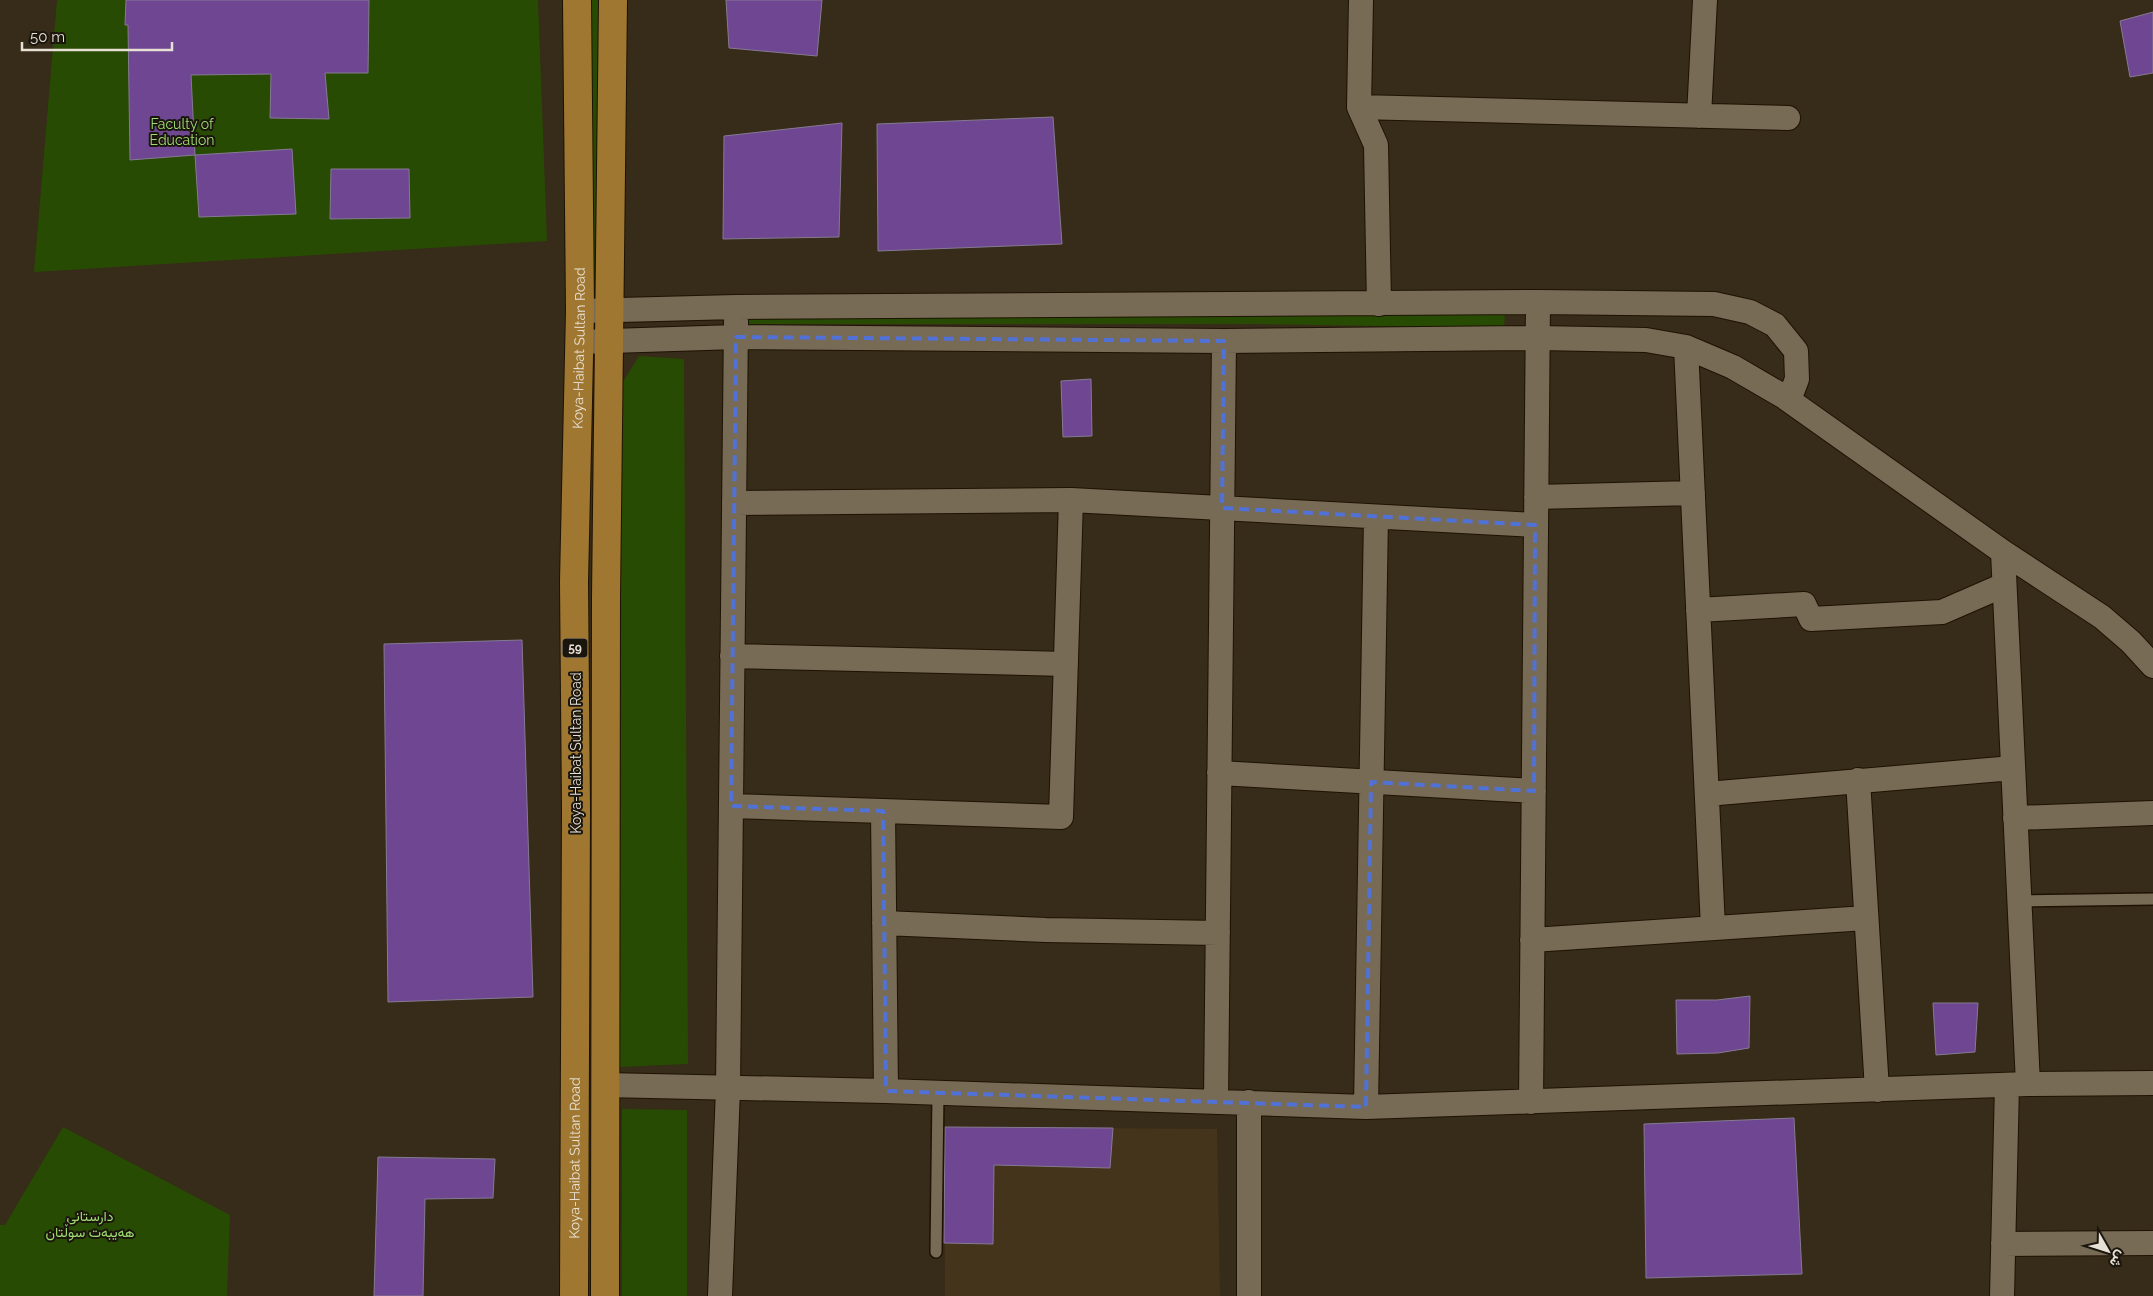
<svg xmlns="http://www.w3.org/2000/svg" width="2153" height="1296" viewBox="0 0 2153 1296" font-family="Raleway,Vazirmatn,sans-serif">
	<rect width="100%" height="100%" fill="#372b19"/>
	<path fill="#44341b" d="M944,1127l273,2 3,167h-275z"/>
	<path fill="#284b03" d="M57,0h481l9,241 -513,31z
		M589,0h12l-4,289 -10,1z
		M741,312l764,1 -1,15 -246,-4h-518z
		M639,356l45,3 4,705 -68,3 1,-682z
		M622,1109l65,1v186h-65z
		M63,1127l167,88 -3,81h-227v-71h5z"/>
	<path fill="#6e4692" stroke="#857b91" d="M126,0h243l-1,73h-43l4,46 -59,-1 1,-44 -80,1 4,80 -65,5 -2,-135h-3z
		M726,0h96l-5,56 -88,-8z
		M2153,12v61l-23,4 -10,-56z
		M1053,117l9,127 -184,7 -1,-127z
		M842,123l-3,114 -116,2 1,-103z
		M292,149l4,65 -97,3 -4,-62z
		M331,169h78l1,49 -80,1z
		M1091,379l1,57 -29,1 -2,-56z
		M522,640l11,357 -145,5 -4,-358z
		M1750,996l-1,52 -31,5 -41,1 -1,-54h41z
		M1933,1003h45l-3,49 -39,3z
		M1794,1118l8,156 -156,4 -2,-154z
		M945,1127l168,1 -3,40 -116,-3 -1,79 -49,-1z
		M378,1157l117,2 -2,39 -68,1 -2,97h-49z"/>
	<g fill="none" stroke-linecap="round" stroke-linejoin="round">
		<defs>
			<path id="lane" d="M2020,901l133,-2
				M936,1252l2,-159"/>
			<path id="street" d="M1361,0l-2,107 17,38 3,159
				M1359,107l429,11
				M1699,116l6,-116
				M580,311l156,-4 802,-5 176,2 36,8 25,13 21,26 1,28 -8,21
				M580,342l156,-5 488,4 314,-3 108,2 40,7 47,20 50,29 220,156 99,65 29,25 22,24
				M1686,347l27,581
				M1536,497l157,-4
				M734,503l337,-3 464,25
				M2003,552l25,532
				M1698,610l106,-6 7,15 131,-7 62,-27
				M732,656l334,8
				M1219,773l315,18
				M1858,780l19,310
				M1707,794l306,-26
				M731,806l330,11 10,-317
				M883,811l3,280
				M2015,818l138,-5
				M884,923l162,7 172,3
				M1532,940l334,-22
				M605,1085l281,6 480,16 662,-23 125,-1
				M1216,1100l8,-759
				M1249,1102v194
				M1531,1102l7,-800
				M1366,1107l10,-590
				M2003,1244l150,-1
				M720,1296l8,-207 8,-767
				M2002,1296l5,-211"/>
			<g id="primary">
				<path id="s1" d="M574,1296l2,-487 -2,-227 6,-271 -3,-311"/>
				<path d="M605,1296l1,-698 7,-598"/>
			</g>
		</defs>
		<use href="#lane" stroke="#1e1303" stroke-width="14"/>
		<use href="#street" stroke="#1e1303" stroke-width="26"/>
		<use href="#primary" stroke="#1e1303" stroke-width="30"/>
		<use href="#lane" stroke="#786b56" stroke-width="11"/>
		<use href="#street" stroke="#786b56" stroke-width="24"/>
		<use href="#primary" stroke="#a07731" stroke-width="28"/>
	</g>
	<path fill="none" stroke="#5072d7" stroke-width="4" stroke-dasharray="10 6" stroke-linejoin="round" d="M736,337l488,4 -2,167 313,17 -1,266 -163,-9 -5,325 -480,-16 -3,-280 -152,-5z"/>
	<g text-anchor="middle" stroke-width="4" stroke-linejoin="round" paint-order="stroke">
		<rect fill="#1a150d" stroke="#aaa399" stroke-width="1" x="562.5" y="638.5" width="25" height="19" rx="4"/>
		<g font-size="12" font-weight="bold" fill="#e7e0d5">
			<text x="575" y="652">59</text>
		</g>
		<g font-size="14" fill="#9fdd70" stroke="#1a150d">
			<text x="182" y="129">Faculty of<tspan x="182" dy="16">Education</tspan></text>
			<text x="90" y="1221">دارستانی<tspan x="90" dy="16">هەیبەت سوڵتان</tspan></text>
		</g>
		<g font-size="14" fill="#e7e0d5" stroke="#1a150d">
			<text dy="5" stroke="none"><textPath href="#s1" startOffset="948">Koya-Haibat Sultan Road</textPath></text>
			<text transform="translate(576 753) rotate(-90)" y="5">Koya-Haibat Sultan Road</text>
			<text dy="5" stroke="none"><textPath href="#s1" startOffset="138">Koya-Haibat Sultan Road</textPath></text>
		</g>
	</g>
	<g transform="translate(2108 1251) rotate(129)" stroke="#1a150d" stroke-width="4" paint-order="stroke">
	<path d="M0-4L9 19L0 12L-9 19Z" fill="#e7e0d5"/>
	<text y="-8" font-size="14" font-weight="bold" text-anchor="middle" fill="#e7e0d5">ش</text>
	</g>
	<path d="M22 42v8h150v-8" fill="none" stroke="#e7e0d5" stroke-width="2.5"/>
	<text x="30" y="42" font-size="15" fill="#e7e0d5" stroke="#1a150d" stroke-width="4" paint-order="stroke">50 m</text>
</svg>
